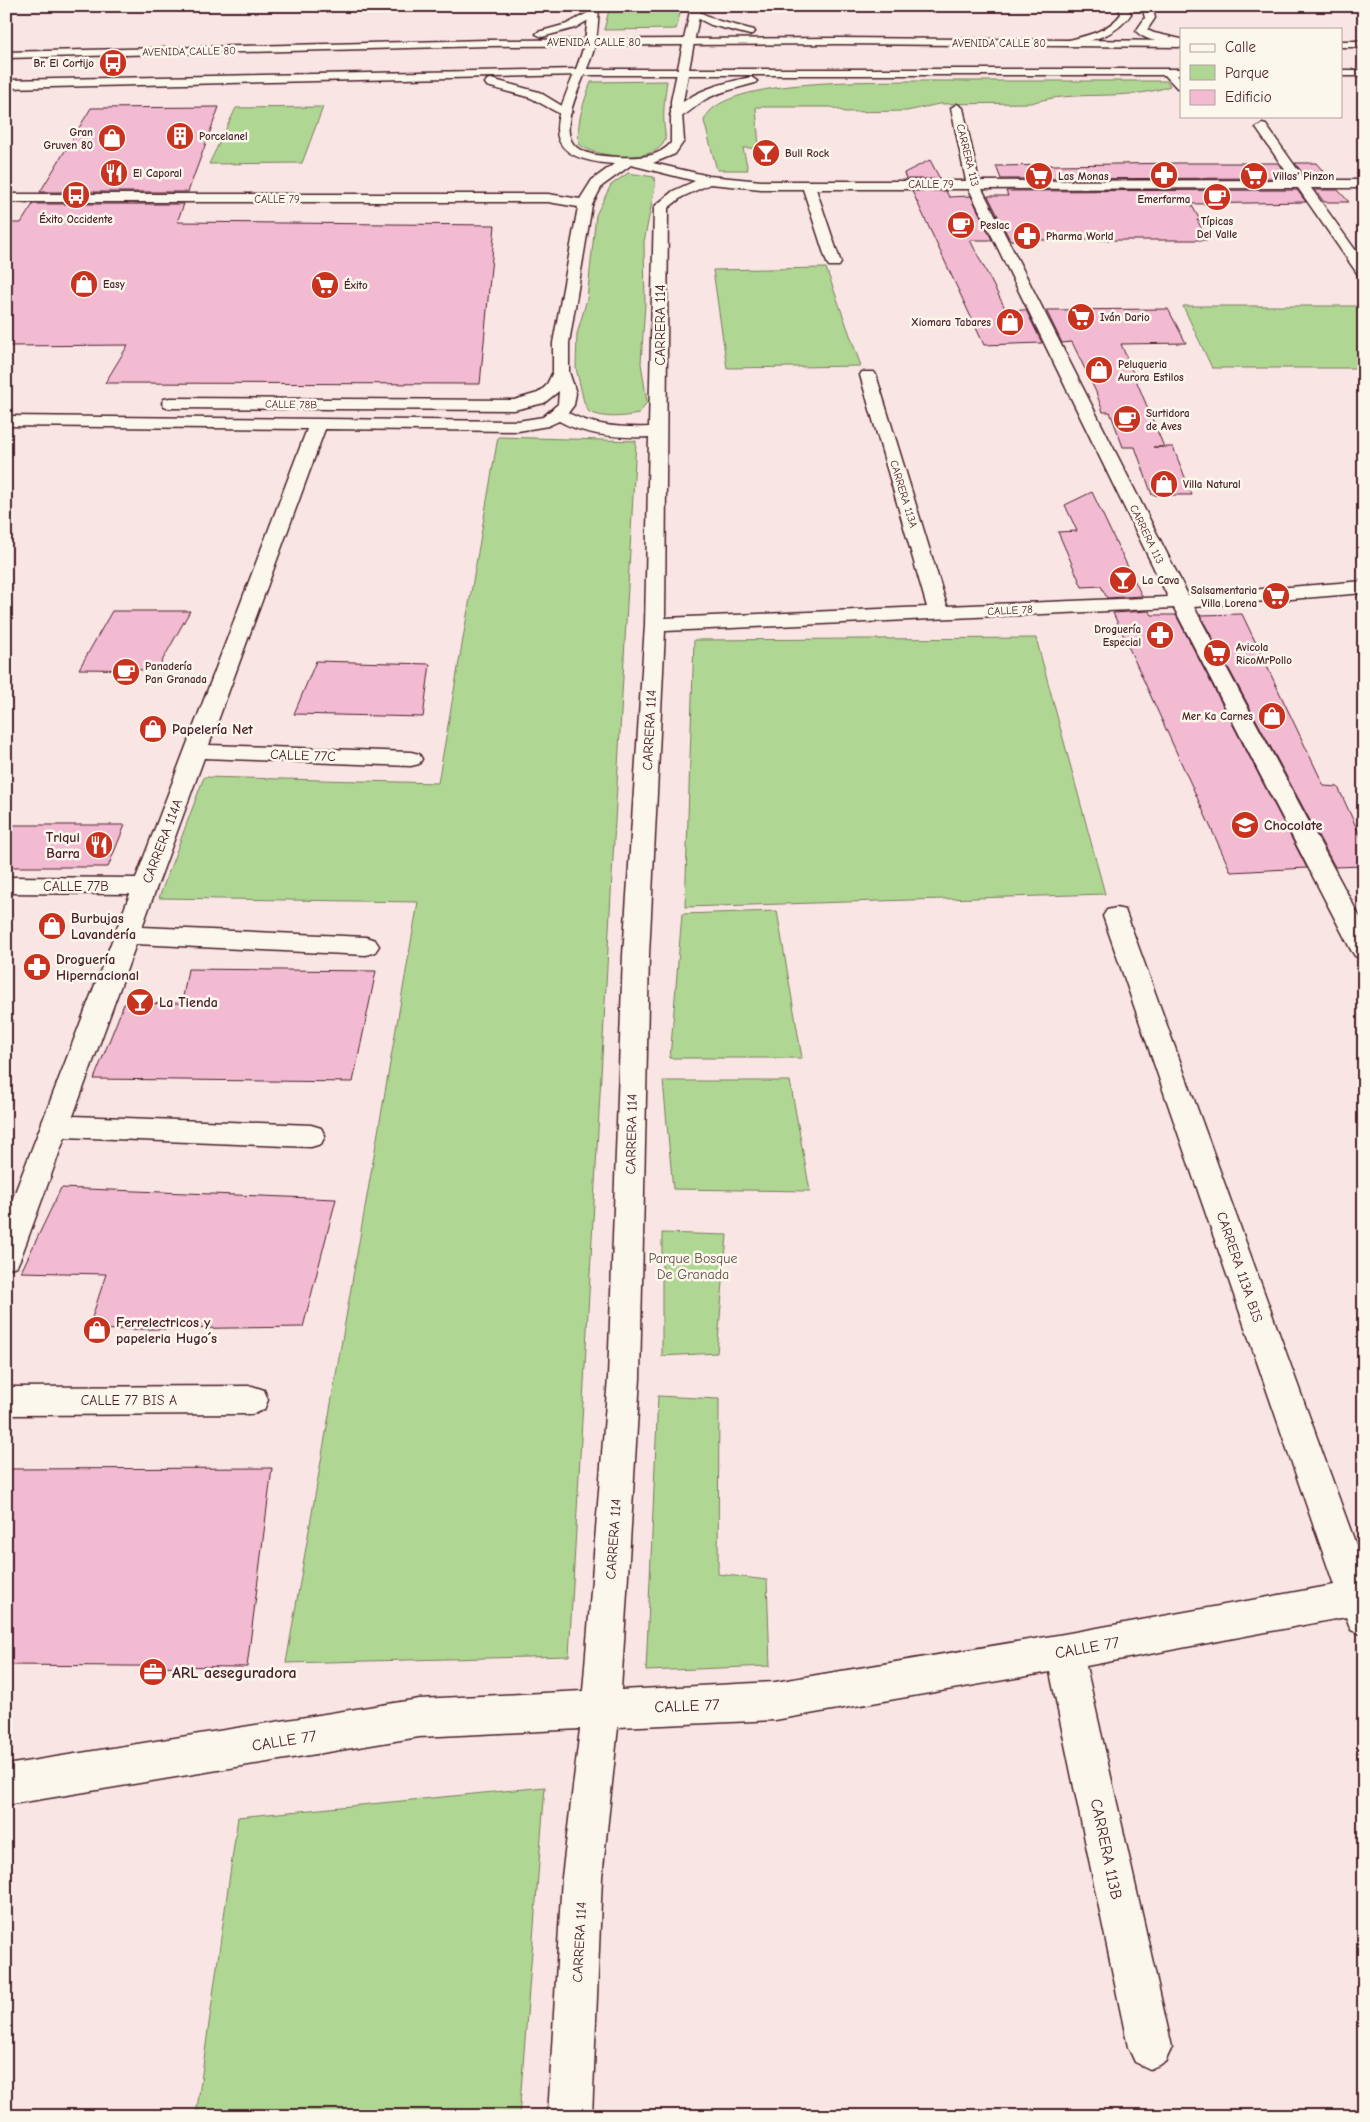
<svg xmlns="http://www.w3.org/2000/svg" width="1370" height="2122" viewBox="0 0 1370 2122" font-family="'Comic Neue',sans-serif">
	<rect width="100%" height="100%" fill="#f9e5e4"/>
	<filter id="ink" filterUnits="userSpaceOnUse"><feTurbulence type="fractalNoise" baseFrequency=".02" numOctaves="2"/><feDisplacementMap in="SourceGraphic" scale="10" xChannelSelector="R" yChannelSelector="G"/><feConvolveMatrix kernelMatrix="1 2 1 2 8 2 1 2 1" color-interpolation-filters="sRGB"/></filter>
	<g filter="url(#ink)">
		<path fill="#afd793" stroke="#7c7b5f" d="M610,6h72l-6,23 -72,1z
			M667,81c-2,14 -4,29 -3,43 0,5 2,11 1,16 -8,24 -71,18 -86,4 -3,-22 5,-42 12,-62z
			M910,81h257l3,5c-43,16 -95,3 -139,17l-92,1 -32,7 -62,1 -14,-5h-75l3,41h-16l5,22h-31l-13,-49c13,-43 167,-39 206,-40z
			M323,107l-21,56 -93,1 27,-56z
			M628,173l26,4 1,10 -11,55 1,62 -4,59 6,39 -8,12c-19,3 -32,5 -50,-2l-5,-10 -8,-34 1,-34 10,-35 9,-84 15,-30z
			M826,268l35,98 -134,2 -14,-98z
			M1183,306h181v62h-152z
			M498,437l138,4 -67,1215 -283,7 132,-761 -259,-4 45,-121 234,6z
			M1036,638l69,256 -420,13 9,-267z
			M777,911l25,147h-132l12,-144z
			M663,1081h127l20,110 -137,-2z
			M662,1233l65,2 -10,118 -55,3z
			M658,1396l61,3 -1,175 49,6 3,86 -124,5z
			M545,1787l-26,329h-323l42,-299z"/>
		<path fill="#f3bbd2" stroke="#4a1f2b" d="M219,107l-31,85h-148l51,-84z
			M930,160l10,19h-34l-2,-6z
			M1179,163h99l10,15 -287,1 -5,-13z
			M1295,163h21l13,15h-23z
			M1297,190l9,12 -115,2 9,16h-3l11,20h-198l-22,-44h20l-2,-5z
			M1315,190h23l11,12h-25z
			M912,191h34l3,6 22,-1 21,44h-22l36,70h20l16,33 -58,2z
			M33,204h151l-7,18 318,3 -15,159 -375,-1 23,-38 -122,1v-123h15z
			M1168,309l18,34 -65,1 43,103h-11h20l19,48h-40l-17,-48h-12l-13,-35h-7l-7,-20 -24,-50 -10,1 -16,-33z
			M1092,492l18,38 32,66 -35,2 -6,-12 -19,1 -24,-55 19,-1 -12,-26z
			M112,611h78l-33,59 -78,-1z
			M1149,611l3,4h24l131,253 -76,4 -118,-259z
			M1242,614l82,172 14,1 26,57v22l-29,1 -135,-252z
			M316,661l114,3 -7,53 -129,-3z
			M6,825h119l-17,42h-102z
			M188,969l188,2 -23,111 -259,-3 30,-75 58,-1z
			M61,1188l275,11 -33,128 -215,3 18,-56 -85,-2z
			M272,1468l-25,199 -241,-2v-196z"/>
		<g fill="none" stroke-linecap="round" stroke-linejoin="round">
			<defs>
				<path id="minor" d="M589,6h10c-1,15 -1,31 -6,46 -6,22 -34,69 -21,90 8,14 33,14 46,15 19,1 40,1 53,-14v-42l20,-95h10l-18,95 -1,13 2,27 -9,13 -22,9 56,13 52,5h205l-15,-73 6,-4 6,4 16,73 313,-1 -36,-52 6,-4 4,1 39,55h59v8h-53l53,74v15l-5,-1 -61,-88 -316,1 206,406 176,-14v12l-170,14 170,318v34l-9,-3 -4,-6 -177,-342 -509,23 -16,324 -9,423 -19,312 154,-8 289,-48 270,-49 -231,-669 4,-6 9,-2 9,2 239,657v68l-13,-5 -5,-13 -260,49 86,381 -7,15 -15,7 -15,-7 -7,-15 -78,-375 -275,48 -157,7 -16,150 -10,239h-44l14,-239 18,-148 -161,8 -413,68v-40l413,-66 164,-8 25,-313 15,-423 22,-330 4,-188c-30,1 -63,-1 -90,-16l-11,5 -30,5 -193,-2 -116,316 202,7 8,2 3,5 -3,5 -8,2 -207,-8 -62,169 224,10 9,3 4,6 -4,6 -9,3 -230,-11 -63,172 238,9 10,3 4,8 -4,8 -10,3 -246,-10 -44,120 -4,9 -11,3v-53l124,-322 -124,-1v-16l130,1 171,-449 -301,-3v-10l512,5 25,-4 15,-13 1,-13 -15,12 -30,7 -344,-2 -6,-1 -2,-4 2,-4 6,-1 344,2 24,-7 8,-7 7,-14v-29l25,-136 -30,-5h-542v-8h542l32,5 12,-19 22,-16c-92,-7 -49,-57 -32,-112 5,-15 5,-31 7,-46zM631,165l64,16 -22,10 -19,16 -5,220c-28,1 -55,-1 -81,-14l6,-8 2,-12 -7,-21v-29l23,-138 10,-19zM710,184l51,5h42l24,74 2,3h10l2,-3 -25,-74h153l199,408 -221,9 -71,-231 -2,-3h-12l-2,3 67,232 -262,11 3,-410 14,-11z
					M1118,6h10l3,8c-15,22 -38,26 -62,32l-4,-1 -2,-2 2,-2c20,-5 43,-9 56,-27z
					M1142,6h10l3,12 -8,12 7,3 27,6v6c-14,-2 -35,-3 -45,-14l9,-13z
					M1168,69l4,1 9,9v9h-4l-15,-16z
					M252,1386l12,4 4,10 -4,10 -12,4 -246,1v-28z"/>
				<path id="highway" d="M593,10l5,3 -1,2 -22,13 -33,9 -6,-3 2,-2 29,-8z
					M695,10l24,11 35,9 1,2 -5,3 -39,-10 -20,-10 -1,-2z
					M839,38l342,3v6l-342,-3 -352,2 -481,12v-6l481,-12z
					M1341,41h23v6h-23z
					M580,69h601v6h-601l-574,13v-8z
					M1341,70h23v6h-23z
					M751,77l6,4 -2,2c-17,5 -33,8 -49,16 -10,6 -20,17 -30,20l-6,-4c18,-24 53,-32 81,-38z
					M491,79l48,13 33,20 -6,4 -4,-1 -31,-17 -44,-12 -2,-3 2,-3z"/>
			</defs>
			<use href="#minor" stroke="#4a1f2b" stroke-width="3"/>
			<use href="#highway" stroke="#4a1f2b" stroke-width="3"/>
			<use href="#minor" fill="#fbf7ec" fill-rule="evenodd"/>
			<use href="#highway" fill="#fbf7ec" fill-rule="evenodd"/>
		</g>
	</g>
	<defs>
		<symbol id="bus-disc" viewBox="-11 -11 22 22"><circle r="9.5" fill="#c8321e" stroke="#fbf7ec"/><path d="M-5-6H5V4H4V6H2V4H-2V6H-4V4H-5ZM-3.5-4V0h7V-4ZM-3.5 1.2v1.5H-2V1.2ZM2 1.2v1.5H3.5V1.2Z" fill="#fff"/></symbol>
		<symbol id="building-disc" viewBox="-11 -11 22 22"><circle r="9.5" fill="#c8321e" stroke="#fbf7ec"/><path d="M-4-6H4V6H1V3H-1V6H-4ZM-2.5-4.3h1.7v1.8h-1.7ZM.8-4.3h1.7v1.8H.8ZM-2.5-1h1.7V.8h-1.7ZM.8-1h1.7V.8H.8Z" fill="#fff"/></symbol>
		<symbol id="shop-disc" viewBox="-11 -11 22 22"><circle r="9.5" fill="#c8321e" stroke="#fbf7ec"/><path d="M-5-2.5h2.3a2.7 3.5 0 0 1 5.4 0H5L5.5 6h-11ZM-1.5-2.5h3a1.5 2.3 0 0 0-3 0Z" fill="#fff"/></symbol>
		<symbol id="bar-disc" viewBox="-11 -11 22 22"><circle r="9.5" fill="#c8321e" stroke="#fbf7ec"/><path d="M-6-5H6L.8 .8V4.5H3.5V6h-7V4.5H-.8V.8Z" fill="#fff"/></symbol>
		<symbol id="restaurant-disc" viewBox="-11 -11 22 22"><circle r="9.5" fill="#c8321e" stroke="#fbf7ec"/><path d="M-5-6h1v4h1v-4h1v4h1v-4h1v5L-1.5 .5V6h-2V.5L-5-1ZM5-6V6H3V1.5H1.5Q1.5-4 5-6Z" fill="#fff"/></symbol>
		<symbol id="pharmacy-disc" viewBox="-11 -11 22 22"><circle r="9.5" fill="#c8321e" stroke="#fbf7ec"/><path d="M-2-6h4v4h4v4h-4v4h-4v-4h-4v-4h4Z" fill="#fff"/></symbol>
		<symbol id="supermarket-disc" viewBox="-11 -11 22 22"><circle r="9.5" fill="#c8321e" stroke="#fbf7ec"/><path d="M-6-5.5h2.5l.6 2H6L4.5 2H-2.5L-4.4-4H-6ZM-1.5 3.2a1.3 1.3 0 1 0 .1 0ZM3 3.2a1.3 1.3 0 1 0 .1 0Z" fill="#fff"/></symbol>
		<symbol id="cafe-disc" viewBox="-11 -11 22 22"><circle r="9.5" fill="#c8321e" stroke="#fbf7ec"/><path d="M-5.5-4.5H6V0H3Q3 3.5 0 3.5H-2.5Q-5.5 3.5-5.5 0ZM3-3.2v2h1.7v-2ZM-6 4.5H4V6H-6Z" fill="#fff"/></symbol>
		<symbol id="school-disc" viewBox="-11 -11 22 22"><circle r="9.5" fill="#c8321e" stroke="#fbf7ec"/><path d="M0-5L7-2L0 1L-7-2ZM-4 1L0 2.5L4 1V4Q0 6-4 4Z" fill="#fff"/></symbol>
		<symbol id="office-disc" viewBox="-11 -11 22 22"><circle r="9.5" fill="#c8321e" stroke="#fbf7ec"/><path d="M-6-3h4V-5.5h4V-3h4V5H-6ZM-1-4.5V-3h2v-1.5ZM-6 0V1H6V0Z" fill="#fff"/></symbol>
	</defs>
	<g fill-rule="evenodd">
		<use href="#bus-disc" x="97" y="47" width="32" height="32"/>
		<use href="#building-disc" x="164" y="120" width="32" height="32"/>
		<use href="#shop-disc" x="96" y="122" width="32" height="32"/>
		<use href="#bar-disc" x="750" y="137" width="32" height="32"/>
		<use href="#restaurant-disc" x="98" y="157" width="32" height="32"/>
		<use href="#pharmacy-disc" x="1148" y="159" width="32" height="32"/>
		<use href="#supermarket-disc" x="1023" y="160" width="32" height="32"/>
		<use href="#supermarket-disc" x="1238" y="160" width="32" height="32"/>
		<use href="#bus-disc" x="60" y="179" width="32" height="32"/>
		<use href="#cafe-disc" x="1201" y="181" width="32" height="32"/>
		<use href="#cafe-disc" x="945" y="209" width="32" height="32"/>
		<use href="#pharmacy-disc" x="1011" y="220" width="32" height="32"/>
		<use href="#shop-disc" x="68" y="268" width="32" height="32"/>
		<use href="#supermarket-disc" x="309" y="269" width="32" height="32"/>
		<use href="#supermarket-disc" x="1065" y="301" width="32" height="32"/>
		<use href="#shop-disc" x="994" y="306" width="32" height="32"/>
		<use href="#shop-disc" x="1083" y="354" width="32" height="32"/>
		<use href="#cafe-disc" x="1111" y="403" width="32" height="32"/>
		<use href="#shop-disc" x="1148" y="468" width="32" height="32"/>
		<use href="#bar-disc" x="1107" y="564" width="32" height="32"/>
		<use href="#supermarket-disc" x="1260" y="580" width="32" height="32"/>
		<use href="#pharmacy-disc" x="1144" y="619" width="32" height="32"/>
		<use href="#supermarket-disc" x="1201" y="637" width="32" height="32"/>
		<use href="#cafe-disc" x="110" y="656" width="32" height="32"/>
		<use href="#shop-disc" x="1256" y="700" width="32" height="32"/>
		<use href="#shop-disc" x="137" y="713" width="32" height="32"/>
		<use href="#school-disc" x="1229" y="809" width="32" height="32"/>
		<use href="#restaurant-disc" x="83" y="829" width="32" height="32"/>
		<use href="#shop-disc" x="36" y="910" width="32" height="32"/>
		<use href="#pharmacy-disc" x="21" y="951" width="32" height="32"/>
		<use href="#bar-disc" x="124" y="986" width="32" height="32"/>
		<use href="#shop-disc" x="81" y="1314" width="32" height="32"/>
		<use href="#office-disc" x="137" y="1656" width="32" height="32"/>
	</g>
	<g text-anchor="middle" stroke-width="5" stroke-linejoin="round" paint-order="stroke">
		<g font-size="11" fill="#4a1f2b" stroke="#fbf7ec">
			<text x="594" y="46">AVENIDA CALLE 80</text>
			<text x="999" y="47">AVENIDA CALLE 80</text>
			<text transform="translate(189 51) rotate(-1)" y="4">AVENIDA CALLE 80</text>
			<text transform="translate(968 155) rotate(76)" y="4">CARRERA 113</text>
			<text x="931" y="188">CALLE 79</text>
			<text x="277" y="203">CALLE 79</text>
			<text transform="translate(291 404) rotate(1)" y="4">CALLE 78B</text>
			<text transform="translate(904 494) rotate(73)" y="4">CARRERA 113A</text>
			<text transform="translate(1147 534) rotate(64)" y="4">CARRERA 113</text>
			<text transform="translate(1010 610) rotate(-3)" y="4">CALLE 78</text>
		</g>
		<g font-size="11" font-weight="bold" fill="#4a1f2b" stroke="#fbf7ec" text-anchor="start">
			<text x="94" y="67" text-anchor="end">Br. El Cortijo</text>
			<text x="93" y="136" text-anchor="end">Gran<tspan x="93" dy="13">Gruven 80</tspan></text>
			<text x="199" y="140">Porcelanel</text>
			<text x="785" y="157">Bull Rock</text>
			<text x="133" y="177">El Caporal</text>
			<text x="1058" y="180">Las Monas</text>
			<text x="1273" y="180">Villas' Pinzon</text>
			<text x="1164" y="203" text-anchor="middle">Emerfarma</text>
			<text x="76" y="223" text-anchor="middle">Éxito Occidente</text>
			<text x="1217" y="225" text-anchor="middle">Típicas<tspan x="1217" dy="13">Del Valle</tspan></text>
			<text x="980" y="229">Peslac</text>
			<text x="1046" y="240">Pharma World</text>
			<text x="103" y="288">Easy</text>
			<text x="344" y="289">Éxito</text>
			<text x="1100" y="321">Iván Dario</text>
			<text x="991" y="326" text-anchor="end">Xiomara Tabares</text>
			<text x="1118" y="368">Peluqueria<tspan x="1118" dy="13">Aurora Estilos</tspan></text>
			<text x="1146" y="417">Surtidora<tspan x="1146" dy="13">de Aves</tspan></text>
			<text x="1183" y="488">Villa Natural</text>
			<text x="1142" y="584">La Cava</text>
			<text x="1257" y="594" text-anchor="end">Salsamentaria<tspan x="1257" dy="13">Villa Lorena</tspan></text>
			<text x="1141" y="633" text-anchor="end">Droguería<tspan x="1141" dy="13">Especial</tspan></text>
			<text x="1236" y="651">Avicola<tspan x="1236" dy="13">RicoMrPollo</tspan></text>
			<text x="145" y="670">Panadería<tspan x="145" dy="13">Pan Granada</tspan></text>
			<text x="1253" y="720" text-anchor="end">Mer Ka Carnes</text>
		</g>
		<g font-size="14" fill="#4a1f2b" stroke="#fbf7ec">
			<text transform="translate(660 325) rotate(-90)" y="5">CARRERA 114</text>
			<text transform="translate(649 730) rotate(-87)" y="5">CARRERA 114</text>
			<text transform="translate(303 755) rotate(2)" y="5">CALLE 77C</text>
			<text transform="translate(162 841) rotate(-69)" y="5">CARRERA 114A</text>
			<text x="76" y="891">CALLE 77B</text>
			<text transform="translate(631 1134) rotate(-89)" y="5">CARRERA 114</text>
			<text transform="translate(1240 1267) rotate(71)" y="5">CARRERA 113A BIS</text>
			<text x="129" y="1405">CALLE 77 BIS A</text>
			<text transform="translate(613 1539) rotate(-86)" y="5">CARRERA 114</text>
			<text transform="translate(579 1942) rotate(-87)" y="5">CARRERA 114</text>
		</g>
		<g font-size="14" font-weight="bold" fill="#4a1f2b" stroke="#fbf7ec" text-anchor="start">
			<text x="172" y="734">Papelería Net</text>
			<text x="1264" y="830">Chocolate</text>
			<text x="80" y="842" text-anchor="end">Triqui<tspan x="80" dy="16">Barra</tspan></text>
			<text x="71" y="923">Burbujas<tspan x="71" dy="16">Lavandería</tspan></text>
			<text x="56" y="964">Droguería<tspan x="56" dy="16">Hipernacional</tspan></text>
			<text x="159" y="1007">La Tienda</text>
			<text x="116" y="1327">Ferrelectricos y<tspan x="116" dy="16">papeleria Hugo´s</tspan></text>
		</g>
		<g font-size="14" fill="#634d45" stroke="#fbf7ec">
			<text x="693" y="1263">Parque Bosque<tspan x="693" dy="16">De Granada</tspan></text>
		</g>
		<g font-size="16" fill="#4a1f2b" stroke="#fbf7ec">
			<text transform="translate(1087 1647) rotate(-10)" y="6">CALLE 77</text>
			<text transform="translate(687 1705) rotate(-2)" y="6">CALLE 77</text>
			<text transform="translate(284 1740) rotate(-9)" y="6">CALLE 77</text>
			<text transform="translate(1107 1849) rotate(78)" y="6">CARRERA 113B</text>
		</g>
		<g font-size="16" font-weight="bold" fill="#4a1f2b" stroke="#fbf7ec" text-anchor="start">
			<text x="172" y="1678">ARL aeseguradora</text>
		</g>
	</g>
	<rect width="1370" height="2122" fill="none" stroke="#fbf7ec" stroke-width="25"/>
	<rect x="12" y="12" width="1345" height="2097" fill="none" stroke="#4a1f2b" stroke-width="2" filter="url(#ink)"/>
	<rect x="1180" y="28" width="162" height="90" fill="#fbf7ec" stroke="#b4a19f"/>
	<rect x="1190" y="44" width="25" height="8" fill="#fbf7ec" stroke="#b4a19f"/>
	<text x="1225" y="52" font-size="15" fill="#4a1f2b">Calle</text>
	<rect x="1190" y="65" width="25" height="15" fill="#afd793" stroke="#b4a19f"/>
	<text x="1225" y="78" font-size="15" fill="#4a1f2b">Parque</text>
	<rect x="1190" y="90" width="25" height="15" fill="#f3bbd2" stroke="#b4a19f"/>
	<text x="1225" y="102" font-size="15" fill="#4a1f2b">Edificio</text>
</svg>
